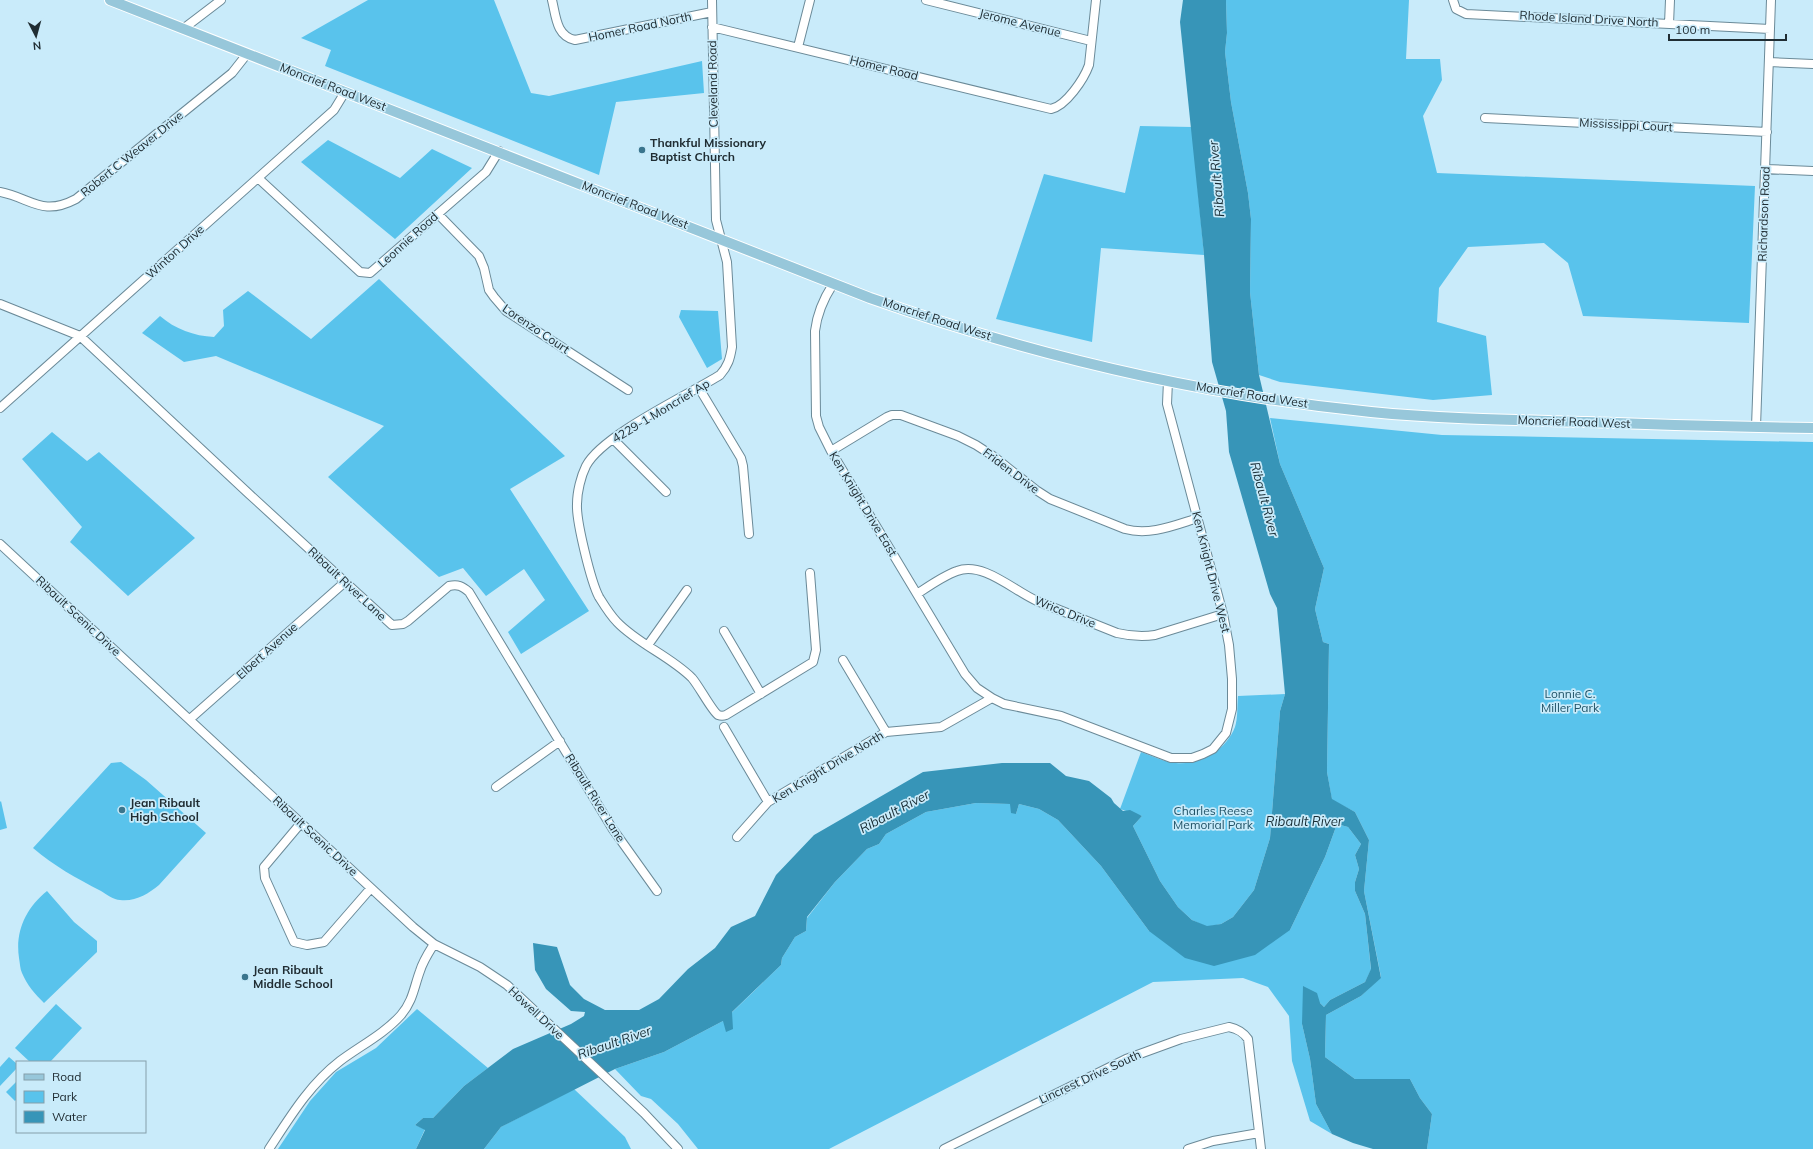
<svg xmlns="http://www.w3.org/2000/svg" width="1813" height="1149" viewBox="0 0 1813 1149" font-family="Mulish,sans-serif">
	<rect width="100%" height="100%" fill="#c9ebfa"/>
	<path fill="#59c3ec" d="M368,0h126l37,93 18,3 153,-35 2,32 -88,9 -17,73 -274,-109 6,-16 -30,-12z
		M1226,0h183l-3,59h34l2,21 -19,36 14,57 318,13 -6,137 -166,-7 -15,-53 -24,-20 -76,4 -29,41 -2,34 49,14 6,59 -59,5 -153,-18 -21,-7 -9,-83 1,-73 -3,-26 -17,-91 -6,-50 2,-19z
		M1140,126l52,1 12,128 -103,-7 -9,94 -96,-23 48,-145 81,19z
		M328,140l72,38 32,-29 40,19 -77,71 -94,-77z
		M379,279l186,177 -55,33 79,122 -68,43 -13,-22 37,-32 -21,-31 -38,27 -23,-28 -24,9 -111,-100 56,-51 -168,-70 -32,6 -42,-29 18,-17c15,13 34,20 54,21l10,-11 -1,-16 25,-19 63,48z
		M681,310l37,1 4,48 -15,9 -28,-51z
		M1270,418l172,17 371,7v707h-386l5,-35 -12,-16 -10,-19h-55l-30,-22 1,-42 35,-19 20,-19 -17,-86 5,-51 -14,-28 -23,-12 -5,-28 2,-128 -6,-2 -8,-33 9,-41 -44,-104z
		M52,432l35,29 12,-9 96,86 -67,58 -58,-54 12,-15 -60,-68z
		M1285,694l-5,17 -10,127 -16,52 -21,27 -12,7 -14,3 -15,-7 -14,-13 -18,-26 -27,-55 9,-10 -22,-7 21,-57c11,4 24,10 35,11 25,2 50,-13 59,-36 3,-9 2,-21 3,-31z
		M121,762l25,18 60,53 -47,52c-11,9 -24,17 -39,15 -6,0 -14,-6 -19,-9 -25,-13 -47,-25 -68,-43l78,-85z
		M1,801l6,27 -7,2v-28z
		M976,803l35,1 5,10 3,-10 20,5 19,11 43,46 48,65 141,-1 35,-73 12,-33 11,3 13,17 -6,11 4,14 -4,13v9l10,23 6,56 -6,12 -35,18 -6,7 -4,-4 -18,21 8,35 6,45 16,30 -22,-13 -18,-60 -3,-45 -21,-29 -25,-9 -90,4 -324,167h-131l-20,-25 -27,-25 -10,-3 -26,-27 49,-17 59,-31 58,-56 1,-7 13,-21 11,-6 1,-13 28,-36 32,-33 12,-5 7,-10 40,-22z
		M47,891l27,31 23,19v11l-53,51c-9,-9 -17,-18 -22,-30 -2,-4 -2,-10 -3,-15 -4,-27 7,-50 28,-67z
		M56,1004l26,24 -32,34h-20l-15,-14z
		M417,1009l71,59 -24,18 -31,32h-10l-8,7 10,4 -9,20h-138l32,-48 26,-29 40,-24z
		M9,1057l8,7v4l-17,18v-19z
		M17,1081v18l-2,2 -9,-9z
		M574,1089l51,48 6,12h-147l17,-22z"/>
	<path fill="#3795b8" d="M1183,0h43l1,33 -2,19 6,50 17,91 3,26 -1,73 9,83 21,89 44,104 -9,41 8,33 6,2 -2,128 5,27 23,13 14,28 -5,51 17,87 -20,18 -35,19 -1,42 30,22h55l10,19 12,16 -5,35h-54l-20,-6 -21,-9 -16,-30 -6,-45 -8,-35 1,-38 14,7 3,10 4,4 6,-7 35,-18 6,-13 -6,-55 -10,-23v-9l4,-13 -4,-14 6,-11 -13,-17 -11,-3 -12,33 -35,73 -35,25 -41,11 -29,-8 -36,-27 -48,-65 -43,-46 -19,-11 -20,-5 -3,10 -5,-1 -1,-9 -34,-1 -50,9 -40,22 -7,10 -12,5 -32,33 -28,35 -1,14 -11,6 -13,21 -1,7 -49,47 1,17 -7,3 -3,-11 -59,31 -49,17 -114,58 -17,22h-68l9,-19 -10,-5 8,-7h10l31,-32 49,-37 58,-25 13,-8 1,-4 -14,-1 -25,-22 -11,-19 -2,-27 24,4 13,38 14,14 21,11h34l20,-11 29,-30 27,-21 16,-21 24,-11 21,-41 38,-40 109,-63 79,-9h48l16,13 23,5 22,17 3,5 9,8 7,-1 12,6 -9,10 27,55 18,26 14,13 15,6 14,-2 12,-7 21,-27 16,-52 10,-127 5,-17 -8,-86 -7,-14 -41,-142 -3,-41 -14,-49 -8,-107 -24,-233z"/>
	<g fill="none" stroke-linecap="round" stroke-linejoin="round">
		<defs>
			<path id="minor" d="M552,0c4,16 4,36 23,40l137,-28
				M712,0l4,220 11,42 5,85c-2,12 -4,19 -12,28 -32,20 -118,60 -134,91 -5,10 -9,26 -9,38 -1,17 14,78 22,93 5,8 11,18 18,25 21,22 53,34 75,56 7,8 20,33 26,37 3,1 5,1 8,0l87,-53 3,-12 -6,-77
				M926,0l165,41
				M1453,0l3,9 10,5 304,15
				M1669,24l1,-24
				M712,27l339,82c15,-3 33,-30 38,-44l7,-65
				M183,29l38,-29
				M798,47l12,-47
				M1769,62l44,2
				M1485,118l282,14
				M1765,169l48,2
				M258,178l102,94 10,1 116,-101 13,-21
				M0,192c31,6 42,25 76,7l156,-126 15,-19
				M438,214l41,42 5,12 5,22 5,7 12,14 122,79
				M833,284c-9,14 -16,30 -18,47l1,85 3,11 12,24 134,223 12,14 15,10
				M0,304l80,32 168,157 144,132 11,-1 5,-3 41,-35c9,-2 13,0 20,6l143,236 45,63
				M699,388l42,70 2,8 6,68
				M0,408l334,-298 11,-18
				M1756,427l15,-427
				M613,439l53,53
				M831,451l56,-34 5,-2h9l57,21 18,9 17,11 43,34 14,9 75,30c25,7 50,-4 73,-11
				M0,544l413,383 21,17 46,23 27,18 137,128 34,36
				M917,594c12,-8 26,-18 40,-23 26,-10 57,20 80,30l80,32c13,3 25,4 38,2l68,-21
				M724,631l37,63
				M648,645l39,-55
				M843,660l43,72
				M190,719l155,-137
				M724,727l44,75
				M496,787l64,-46
				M301,823l-37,44 1,11 29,64 13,3 17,-3 47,-54
				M737,837l31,-35 118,-70 55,-5 51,-29 12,6 57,12 110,42h21l11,-4 10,-5 13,-16 6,-24v-30l-3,-34 -6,-31 -56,-210 1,-23
				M269,1149c21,-32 40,-64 71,-88 20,-15 44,-27 61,-46 12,-14 13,-28 19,-44 3,-10 9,-19 14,-27
				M944,1149l182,-90 55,-20 48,-12c9,2 14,5 19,12l13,110
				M1188,1149l25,-8 46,-8"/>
			<path id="major" d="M110,0l760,298c162,57 330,97 501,114 72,7 144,8 216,10 75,3 151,5 226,6"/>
		</defs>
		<use href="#minor" stroke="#6b8a98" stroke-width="10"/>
		<use href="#major" stroke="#fff" stroke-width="12"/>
		<use href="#minor" stroke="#fff" stroke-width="8"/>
		<use href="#major" stroke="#97c7da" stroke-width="10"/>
	</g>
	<g fill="#3a758d" stroke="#c9ebfa" stroke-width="1.5">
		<circle cx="642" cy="150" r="4"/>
		<circle cx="122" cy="810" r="4"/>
		<circle cx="245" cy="977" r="4"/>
	</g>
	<g text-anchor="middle" stroke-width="3.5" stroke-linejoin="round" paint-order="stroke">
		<g font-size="12" fill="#202d33" stroke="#c9ebfa">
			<text transform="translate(1589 19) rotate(3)" y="4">Rhode Island Drive North</text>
			<text transform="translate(1020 23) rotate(14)" y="4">Jerome Avenue</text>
			<text transform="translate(640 27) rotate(-12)" y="4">Homer Road North</text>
			<text transform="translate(884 68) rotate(14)" y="4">Homer Road</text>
			<text transform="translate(713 84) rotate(-91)" y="4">Cleveland Road</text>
			<text transform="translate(333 87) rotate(21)" y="4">Moncrief Road West</text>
			<text transform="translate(1626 125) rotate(3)" y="4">Mississippi Court</text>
			<text transform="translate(132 154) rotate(-39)" y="4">Robert C Weaver Drive</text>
			<text transform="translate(635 205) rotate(21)" y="4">Moncrief Road West</text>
			<text transform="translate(1764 214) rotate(-88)" y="4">Richardson Road</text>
			<text transform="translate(408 240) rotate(-42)" y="4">Leonnie Road</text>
			<text transform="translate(175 252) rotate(-42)" y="4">Winton Drive</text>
			<text transform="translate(937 319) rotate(18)" y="4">Moncrief Road West</text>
			<text transform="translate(536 329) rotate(34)" y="4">Lorenzo Court</text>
			<text transform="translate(1252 395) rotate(9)" y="4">Moncrief Road West</text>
			<text transform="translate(661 411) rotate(-31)" y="4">4229-1 Moncrief Ap</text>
			<text transform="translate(1574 422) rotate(2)" y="4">Moncrief Road West</text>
			<text transform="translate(1011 471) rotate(37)" y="4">Friden Drive</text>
			<text transform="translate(863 504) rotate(59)" y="4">Ken Knight Drive East</text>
			<text transform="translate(1211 572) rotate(76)" y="4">Ken Knight Drive West</text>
			<text transform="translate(347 584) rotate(43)" y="4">Ribault River Lane</text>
			<text transform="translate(1065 612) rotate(22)" y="4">Wrico Drive</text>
			<text transform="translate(78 616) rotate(43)" y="4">Ribault Scenic Drive</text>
			<text transform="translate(267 651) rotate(-42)" y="4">Elbert Avenue</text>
			<text transform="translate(828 767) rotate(-31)" y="4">Ken Knight Drive North</text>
			<text transform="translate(595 798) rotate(58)" y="4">Ribault River Lane</text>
			<text transform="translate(315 836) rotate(43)" y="4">Ribault Scenic Drive</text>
			<text transform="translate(536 1013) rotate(43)" y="4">Howell Drive</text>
			<text transform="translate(1090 1077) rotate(-25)" y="4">Lincrest Drive South</text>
		</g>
		<g font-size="12" font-weight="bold" fill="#202d33" stroke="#c9ebfa" text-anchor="start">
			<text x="650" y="147">Thankful Missionary<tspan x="650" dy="14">Baptist Church</tspan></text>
			<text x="130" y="807">Jean Ribault<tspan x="130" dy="14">High School</tspan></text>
			<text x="253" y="974">Jean Ribault<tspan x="253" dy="14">Middle School</tspan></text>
		</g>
		<g font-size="12" fill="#215367" stroke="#c9ebfa">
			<text x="1570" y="698">Lonnie C.<tspan x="1570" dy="14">Miller Park</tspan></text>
			<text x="1213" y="815">Charles Reese<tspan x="1213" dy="14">Memorial Park</tspan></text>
		</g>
		<g font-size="13" font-style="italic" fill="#192e36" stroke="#c9ebfa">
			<text transform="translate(1216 179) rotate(-95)" y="5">Ribault River</text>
			<text transform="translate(1265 499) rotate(75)" y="5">Ribault River</text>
			<text transform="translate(894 811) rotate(-28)" y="5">Ribault River</text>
			<text x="1304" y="826">Ribault River</text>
			<text transform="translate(614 1042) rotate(-19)" y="5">Ribault River</text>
		</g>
	</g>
	<rect x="16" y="1061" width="130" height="72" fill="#c9ebfa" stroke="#859faa"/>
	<rect x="24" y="1074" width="20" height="6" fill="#97c7da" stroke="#859faa"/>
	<text x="52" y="1081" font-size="12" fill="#202d33">Road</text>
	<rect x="24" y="1091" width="20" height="12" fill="#59c3ec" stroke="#859faa"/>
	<text x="52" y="1101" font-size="12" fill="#202d33">Park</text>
	<rect x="24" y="1111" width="20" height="12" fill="#3795b8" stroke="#859faa"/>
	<text x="52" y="1121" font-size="12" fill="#202d33">Water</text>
	<g transform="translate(36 36) rotate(174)" stroke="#c9ebfa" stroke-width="3" paint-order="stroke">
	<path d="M0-3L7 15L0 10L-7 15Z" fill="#202d33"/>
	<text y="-6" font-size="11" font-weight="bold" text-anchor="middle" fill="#202d33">N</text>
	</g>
	<path d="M1669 34v6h117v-6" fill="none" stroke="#202d33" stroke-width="2"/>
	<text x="1675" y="34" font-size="12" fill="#202d33" stroke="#c9ebfa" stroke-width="3" paint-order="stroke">100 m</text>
</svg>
